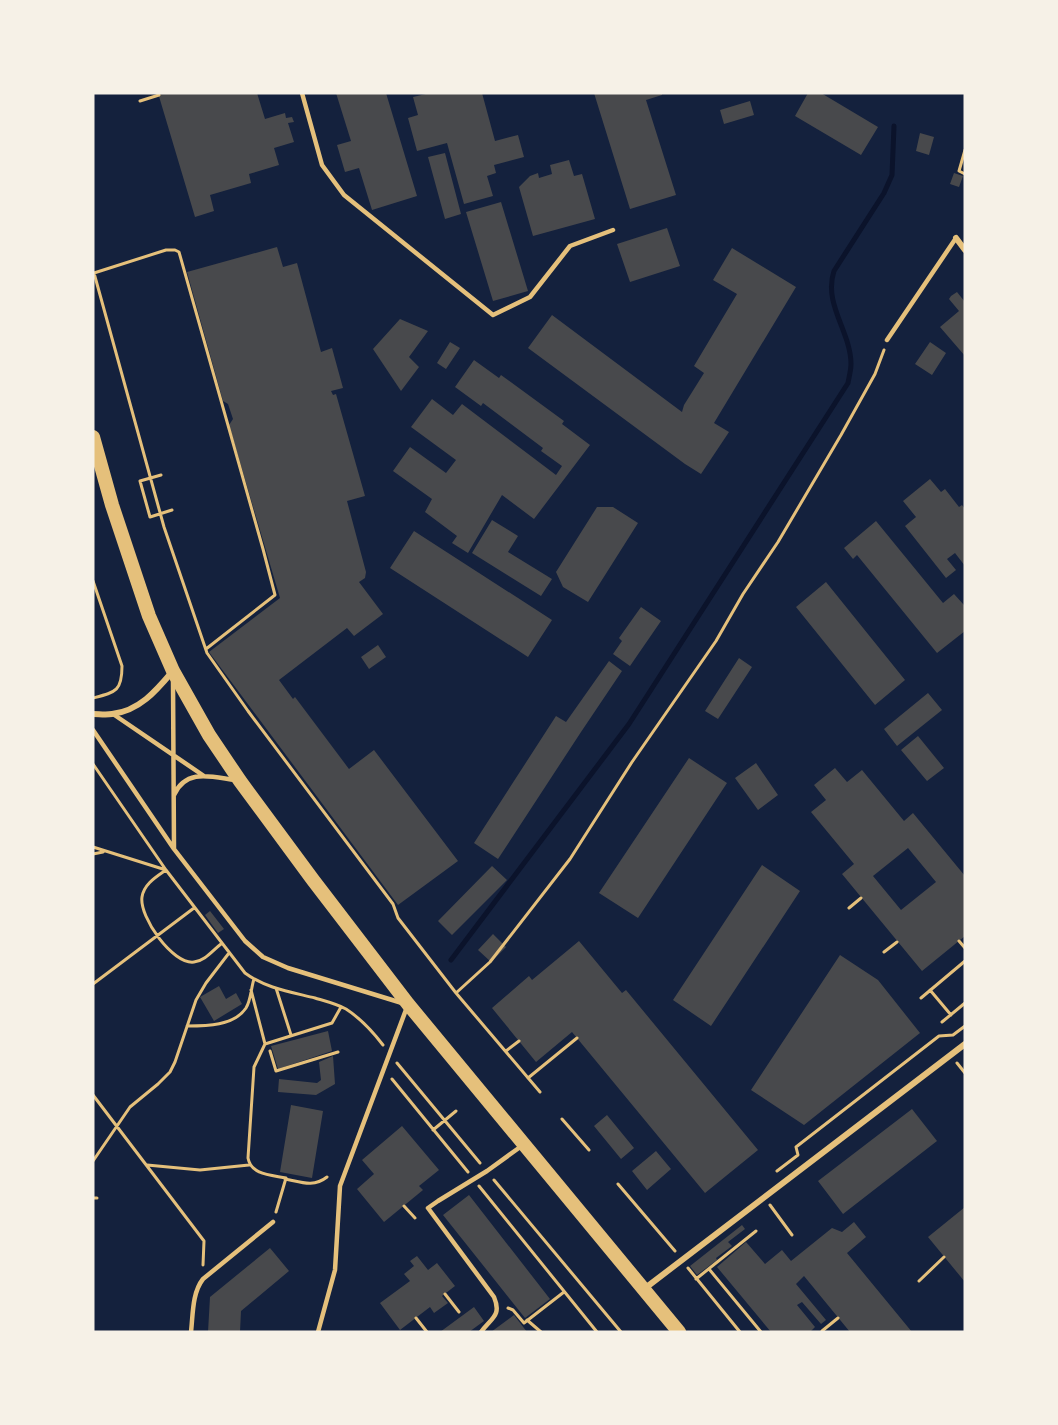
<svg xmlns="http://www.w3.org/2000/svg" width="1058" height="1425" viewBox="0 0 1058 1425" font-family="'Asap Condensed',sans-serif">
	<rect width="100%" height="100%" fill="#14213d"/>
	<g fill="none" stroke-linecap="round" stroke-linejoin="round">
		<path stroke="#0b132b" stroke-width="5" d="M451,960l178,-236 219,-341c1,-6 3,-13 3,-19 0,-32 -28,-60 -17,-93l50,-78 8,-18 2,-49"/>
	</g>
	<path fill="#48494c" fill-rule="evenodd" d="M158,93h99l8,26 20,-6 1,5 6,-1 2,5 -6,1 6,19 -20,6 5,17 -30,9 2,9 -41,12 4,16 -19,6z
		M336,93h50l31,103 -45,14 -13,-42 -14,4 -8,-27 14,-4z
		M430,93h52l13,48 23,-6 6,22 -30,8 2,8 -9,3 6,20 -29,8 -17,-61 -30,8 -9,-33 10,-3 -5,-18z
		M594,93h68v2l-16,5 30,95 -46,14z
		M808,93h13l57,34 -17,28 -66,-39z
		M750,101l4,14 -30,9 -4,-14z
		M920,133l14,4 -5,18 -13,-4z
		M445,153l16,61 -16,5 -17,-62z
		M569,160l5,16 8,-2 13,45 -62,17 -14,-49 11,-11 8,-3 1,5 13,-4 -2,-9z
		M954,173l9,3 -4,11 -9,-3z
		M501,202l27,89 -35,10 -27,-89z
		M667,228l13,38 -50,16 -13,-38z
		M277,247l6,20 14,-4 24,89 11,-4 11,40 -12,3 2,4 3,-1 29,102 -18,5 19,71 -1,6 -6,4 24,32 -29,22 -7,-8 -68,52 14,19 2,-2 54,72 25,-19 84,111 -60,44 -189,-253 71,-54 -51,-173 4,-6 -5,-15 -5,-3 -36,-129z
		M732,248l64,39 -82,136 15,9 -28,42 -16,-10 -157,-116 24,-33 130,97 2,-7 20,-32 -10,-7 43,-72 -24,-14z
		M957,292l8,10v54l-25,-29 19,-16 -10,-12 2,-3z
		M400,319l28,12 -19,26 10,10 -18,24 -28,-42z
		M450,342l10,6 -14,21 -9,-6z
		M930,342l16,11 -14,22 -17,-11z
		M474,360l25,18 2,-3 63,46 -2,3 28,21 -56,74 -32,-24 -34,58 -16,-10 5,-7 -32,-24 7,-13 -39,-28 17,-24 36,26 10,-13 -45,-33 21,-28 21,16 9,-11 94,71 6,-9 -21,-15 2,-3 -60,-45 -2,3 -26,-19z
		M930,479l11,13 4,-3 14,18 3,-2 3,4v57l-10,-13 -8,6 9,11 -10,8 -41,-52 11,-9 -13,-16z
		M597,507h16l25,16 -50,79 -25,-15 -7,-15z
		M492,520l26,16 -10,16 44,27 -11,17 -69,-43z
		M876,521l67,82 11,-9 10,11 1,-1v27l-28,22 -80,-98 -4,4 -9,-11z
		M414,531l138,89 -24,37 -138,-89z
		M826,582l79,98 -30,25 -79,-98z
		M641,607l20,14 -31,45 -17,-12 9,-13 -3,-3z
		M378,645l8,12 -17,12 -8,-12z
		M739,658l13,9 -34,52 -13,-8z
		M609,661l13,10 -41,61 -83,127 -24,-16 82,-127 10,6z
		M928,693l14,17 -45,36 -13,-17z
		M918,736l26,32 -17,13 -26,-31z
		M689,758l38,25 -89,135 -39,-25z
		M756,763l22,32 -20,15 -23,-32z
		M835,768l12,14 15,-12 42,51 9,-8 52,63v60l-43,35 -80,-97 12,-10 -43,-52 15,-12 -12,-15zM908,848l28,34 -35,28 -28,-34z
		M762,865l38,26 -89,135 -38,-26z
		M492,866l15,14 -55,55 -14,-14z
		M210,911l14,18 -6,4 -13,-18z
		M493,934l13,13 -15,15 -13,-12z
		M579,941l43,52 4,-3 132,160 -53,43 -133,-161 -36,30 -44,-54 37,-32 3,4z
		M840,955l38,25 42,53 -116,92 -53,-35z
		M219,986l7,13 10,-6 6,11 -28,17 -14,-24z
		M328,1031l4,20 -54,18 -7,-23z
		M333,1056l2,28 -19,11 -38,-3 1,-13 38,4 4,-3 -2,-18z
		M291,1105l32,6 -11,67 -32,-6z
		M912,1109l25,32 -94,73 -25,-33z
		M607,1115l27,33 -13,11 -27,-33z
		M402,1126l37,44 -20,16 4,4 -39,32 -27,-33 17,-15 -12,-14z
		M656,1151l15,18 -24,21 -15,-19z
		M469,1195l81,104 -25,19 -82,-103z
		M965,1207v75l-37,-45z
		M854,1222l12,15 -19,16 65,79h-62l-46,-56 -8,8 30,36 -5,4 -19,-22 -5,3 18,22 -5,5h-39l-54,-65 29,-25 19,22 17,-14 9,11 41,-33 10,4z
		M742,1225l3,4 -17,13 4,4 -16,12 1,2 -20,15 -7,-9z
		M270,1248l19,23 -48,40 -1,21h-32l2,-35z
		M417,1256l11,14 9,-7 18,23 -13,10 6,7 -14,10 -4,-6 -30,23 -20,-27 30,-22 -6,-7 10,-8 -4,-5z
		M474,1307l10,14 -15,11h-29z
		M514,1315l13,17h-36z"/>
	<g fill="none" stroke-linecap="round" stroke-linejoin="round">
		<path stroke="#e5c07b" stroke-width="3" d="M140,101l19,-6
			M965,150l-6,21 6,3
			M161,475l-21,6 10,36 22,-7
			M93,581l29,85c0,25 -6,26 -29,32
			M206,649l69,-54 -12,-46 -84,-297 -4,-2h-9l-72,23 70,254 43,126 41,58 145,193 5,14 58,75 84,99
			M93,764l73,106 79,103c20,15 46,19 70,25 10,3 22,6 31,11 14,9 27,23 37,36
			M93,847l73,23
			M93,854l10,-2
			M166,870c-10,7 -22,14 -24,27 -3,20 31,68 52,65 11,-1 19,-12 27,-18
			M849,908l12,-10
			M959,941l6,7
			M884,952l13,-10
			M93,984l101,-76
			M276,988l15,47
			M251,990l14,54 67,-21 9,-16
			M930,990l21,25
			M456,993l34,-31 80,-103 62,-97 84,-121 27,-47 35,-52 63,-107 34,-61 9,-24
			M921,998l44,-37
			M942,1022l23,-19
			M187,1026c19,0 47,0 59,-18 5,-8 5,-20 8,-29
			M265,1044l-11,23 -6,91c3,17 23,17 38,20l-10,34
			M270,1051l6,20 62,-19
			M506,1051l13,-10
			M397,1063l83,100
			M957,1063l8,10
			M528,1078l49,-40
			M392,1079l76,93
			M93,1095l111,146 -1,24
			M562,1119l27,31
			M433,1130l23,-19
			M93,1161l37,-54 28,-23 12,-12 5,-10 21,-62 10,-17 23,-30
			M147,1165l53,5 49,-5
			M777,1171l21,-16 -2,-8 143,-111 14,-1 12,-9
			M285,1179c16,3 28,9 42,-2
			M494,1180l127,152
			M618,1184l57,67
			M479,1186l118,146
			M93,1198h4
			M770,1205l22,30
			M404,1206l11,12
			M688,1268l52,64
			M709,1269l52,63
			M696,1279l60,-48
			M919,1281l25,-24
			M445,1294l14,18
			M508,1308l5,2 11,13 40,-31
			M416,1318l11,14
			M527,1320l14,12
			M823,1332l-1,-1 16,-13"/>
		<path stroke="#e5c07b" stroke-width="4.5" d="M302,93l20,72 22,30 149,120 37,-18 40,-51 43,-16
			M887,340l69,-102
			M173,680l1,168
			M113,714l91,62
			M93,730l81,119 71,92 18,16 25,11 114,35
			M174,795c12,-27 38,-18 61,-15
			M191,1332c2,-17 1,-39 12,-53l70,-57
			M318,1332l17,-62 5,-84 67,-179
			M481,1332c10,-14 21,-16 13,-35l-66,-89 10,-7 49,-30 36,-26"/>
		<path stroke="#e5c07b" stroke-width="6" d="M956,238l9,12
			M93,714c6,0 13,1 19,0 27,-3 44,-23 60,-42
			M644,1289l321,-245"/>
		<path stroke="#e5c07b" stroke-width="14" d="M93,437l19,68 37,111 24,55 36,64 31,46 73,99 95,124 271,328"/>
	</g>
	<rect width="1058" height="1425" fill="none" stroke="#f6f1e7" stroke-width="189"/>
</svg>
